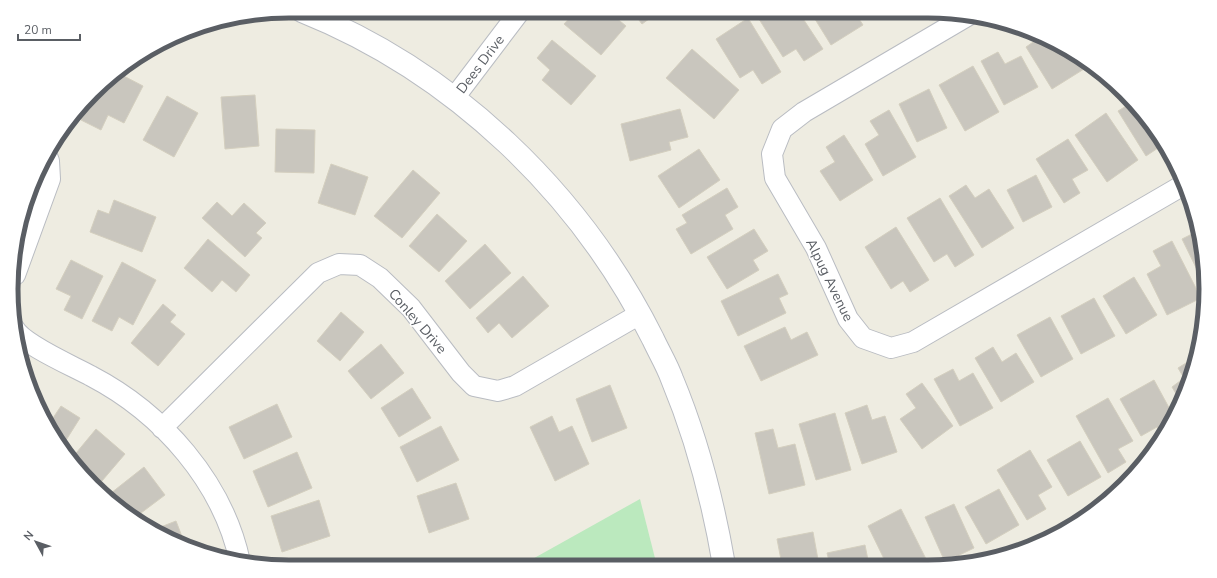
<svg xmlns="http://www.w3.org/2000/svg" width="1217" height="578" viewBox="0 0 1217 578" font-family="'Nunito Sans',sans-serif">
	<rect width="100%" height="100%" fill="#eeece1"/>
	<path fill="#bbe9be" d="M640,499l17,67h-137z"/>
	<path fill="#c9c6be" stroke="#d4cfbf" d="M576,11h10l5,4 4,-4h13l18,15 -25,29 -37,-31z
		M632,11h28l-18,13z
		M765,11h33l25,38 -19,12 -8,-12 -13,8 -26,-41z
		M810,11h44l9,14 -32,20z
		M748,18l33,54 -19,12 -9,-14 -13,8 -24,-39z
		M1035,33l40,21 9,15 -32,20 -26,-42 13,-9z
		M552,40l44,36 -25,29 -29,-25 8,-10 -13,-12z
		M692,49l47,41 -25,29 -48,-41z
		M998,52l7,12 16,-8 17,31 -34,18 -23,-44z
		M973,66l26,46 -34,19 -26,-46z
		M116,72l27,14 -19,37 -16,-8 -7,15 -20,-10 11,-22z
		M929,89l18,39 -30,14 -18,-38z
		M255,95l4,51 -34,3 -4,-52z
		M167,96l31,17 -24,44 -31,-17z
		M1133,102l24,30 7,12 -18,12 -28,-45z
		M680,109l8,28 -19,5 2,8 -41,11 -9,-37z
		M889,110l27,47 -33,19 -18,-32 14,-9 -9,-14z
		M1106,113l32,47 -31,22 -32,-47z
		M276,129l39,1 -1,43 -39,-1z
		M844,135l29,45 -33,21 -20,-30 15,-9 -9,-15z
		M1068,139l20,31 -16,9 8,14 -16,10 -28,-44z
		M699,149l21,31 -41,28 -21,-32z
		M331,164l37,13 -13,38 -37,-12z
		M413,170l27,23 -38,45 -28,-22z
		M1036,175l16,32 -29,15 -16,-32z
		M966,185l9,13 14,-9 25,39 -32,20 -33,-52z
		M727,188l11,19 -13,8 8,14 -42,25 -15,-25 11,-6 -5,-8z
		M940,198l34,57 -19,12 -8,-13 -13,8 -27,-44z
		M114,200l42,17 -14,35 -52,-20 8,-22 11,4z
		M217,202l15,14 12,-13 22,20 -10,10 6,5 -17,19 -43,-39z
		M437,214l30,27 -28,31 -30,-26z
		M896,227l33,53 -19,12 -7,-11 -12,8 -26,-42z
		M754,229l14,22 -15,9 6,10 -32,19 -20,-32z
		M1198,231l3,5 5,52 -24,-49z
		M208,239l42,36 -14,17 -14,-12 -10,12 -28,-24z
		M1172,241l29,57 -34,17 -20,-41 14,-8 -8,-15z
		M485,244l26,29 -41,36 -25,-28z
		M71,260l32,16 -21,43 -18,-9 7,-14 -15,-7z
		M122,262l34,18 -23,45 -14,-8 -7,14 -20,-10z
		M778,274l10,20 -9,4 7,15 -48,23 -17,-35z
		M523,276l26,30 -37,32 -13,-15 -11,10 -12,-15z
		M1134,277l23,38 -31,19 -23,-38z
		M1094,298l21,38 -34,18 -20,-38z
		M163,304l13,11 -6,7 15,12 -27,32 -27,-23z
		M341,312l23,20 -24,29 -23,-20z
		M1050,317l23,42 -32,18 -24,-42z
		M785,327l6,13 16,-8 11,23 -57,26 -17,-35z
		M381,344l23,29 -33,26 -23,-28z
		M993,347l9,15 14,-9 18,29 -33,20 -26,-44z
		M1194,358l1,3 -14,41 -9,-15 12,-9 -6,-10z
		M953,369l6,12 14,-8 20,35 -33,18 -26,-47z
		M1154,380l19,35 -11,21 -5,-9 -16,9 -21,-37z
		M922,383l31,43 -31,23 -22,-30 16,-11 -10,-14z
		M610,385l17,43 -35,14 -16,-43z
		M412,388l19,30 -32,19 -18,-29z
		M1108,398l25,43 -15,8 8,13 -18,11 -32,-57z
		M277,404l15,33 -48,22 -15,-32z
		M867,405l5,15 13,-4 12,36 -35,12 -17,-51z
		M61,406l19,12 -17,27 -21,-29 9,5z
		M835,413l16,57 -35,10 -17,-56z
		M552,416l7,16 13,-6 17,38 -34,17 -25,-54z
		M441,426l18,34 -42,22 -17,-35z
		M96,429l29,25 -29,34 -24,-30z
		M773,429l5,19 17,-4 10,41 -36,9 -14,-61z
		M1080,441l21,36 -33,19 -21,-36z
		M1030,450l22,37 -14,8 8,14 -19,11 -30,-50z
		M297,452l15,36 -44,19 -15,-36z
		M144,467l21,28 -32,24 -27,-22z
		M456,483l13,36 -40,14 -12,-37z
		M999,489l20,36 -33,19 -21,-37z
		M319,500l11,36 -48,16 -11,-36z
		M954,504l20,44 -29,14 -20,-45z
		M901,509l28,56h-27l-1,-2 -4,2h-10l-19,-39z
		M176,521l10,26 -33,-17z
		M813,532l6,33h-37l-5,-26z
		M865,545l4,20h-39l-3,-12z"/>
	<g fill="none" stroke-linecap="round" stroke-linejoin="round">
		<defs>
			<path id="minor" d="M969,15l-165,97 -22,17 -10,25 3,24 41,70 32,71 15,19 28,10 22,-6 272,-158
				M454,98l66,-87
				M15,275l35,-96 -1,-18 -2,-5
				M14,328c9,17 59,38 77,48 71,37 132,106 149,186
				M162,428l156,-155 21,-9 21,1 20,13 31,30 50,65 13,13 24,5 17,-5 125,-72"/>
			<path id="tertiary" d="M302,11c152,61 278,182 351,328 6,13 14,26 19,40 25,60 41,122 52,186"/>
		</defs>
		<use href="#minor" stroke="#b9bcc2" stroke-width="22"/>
		<use href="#tertiary" stroke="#b9bcc2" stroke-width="24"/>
		<use href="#minor" stroke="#fff" stroke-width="20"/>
		<use href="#tertiary" stroke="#fff" stroke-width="22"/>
	</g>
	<g text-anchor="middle" stroke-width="3" stroke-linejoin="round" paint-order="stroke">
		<g font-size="14" fill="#5a5e64" stroke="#fff">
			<text transform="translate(480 64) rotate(-53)" y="5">Dees Drive</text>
			<text transform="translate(830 280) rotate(64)" y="5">Alpug Avenue</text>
			<text transform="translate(418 321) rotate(49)" y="5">Conley Drive</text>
		</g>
	</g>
	<path d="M0 0H1217V578H0ZM289 18H928A271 271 0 0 1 1199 289V289A271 271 0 0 1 928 560H289A271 271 0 0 1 18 289V289A271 271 0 0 1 289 18Z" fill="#fff" fill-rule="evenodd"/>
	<path fill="none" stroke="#5a5e64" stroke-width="5" d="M289 18H928A271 271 0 0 1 1199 289V289A271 271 0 0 1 928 560H289A271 271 0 0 1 18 289V289A271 271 0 0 1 289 18Z"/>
	<g transform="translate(36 542) rotate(310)" stroke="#ffffff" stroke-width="3" paint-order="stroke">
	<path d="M0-3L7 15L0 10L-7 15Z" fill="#5a5e64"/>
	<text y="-6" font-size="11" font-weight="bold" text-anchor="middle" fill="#5a5e64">N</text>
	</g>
	<path d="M18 34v6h62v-6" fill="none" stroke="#5a5e64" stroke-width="2"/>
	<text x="24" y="34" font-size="12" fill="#5a5e64" stroke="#ffffff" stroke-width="3" paint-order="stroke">20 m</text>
</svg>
